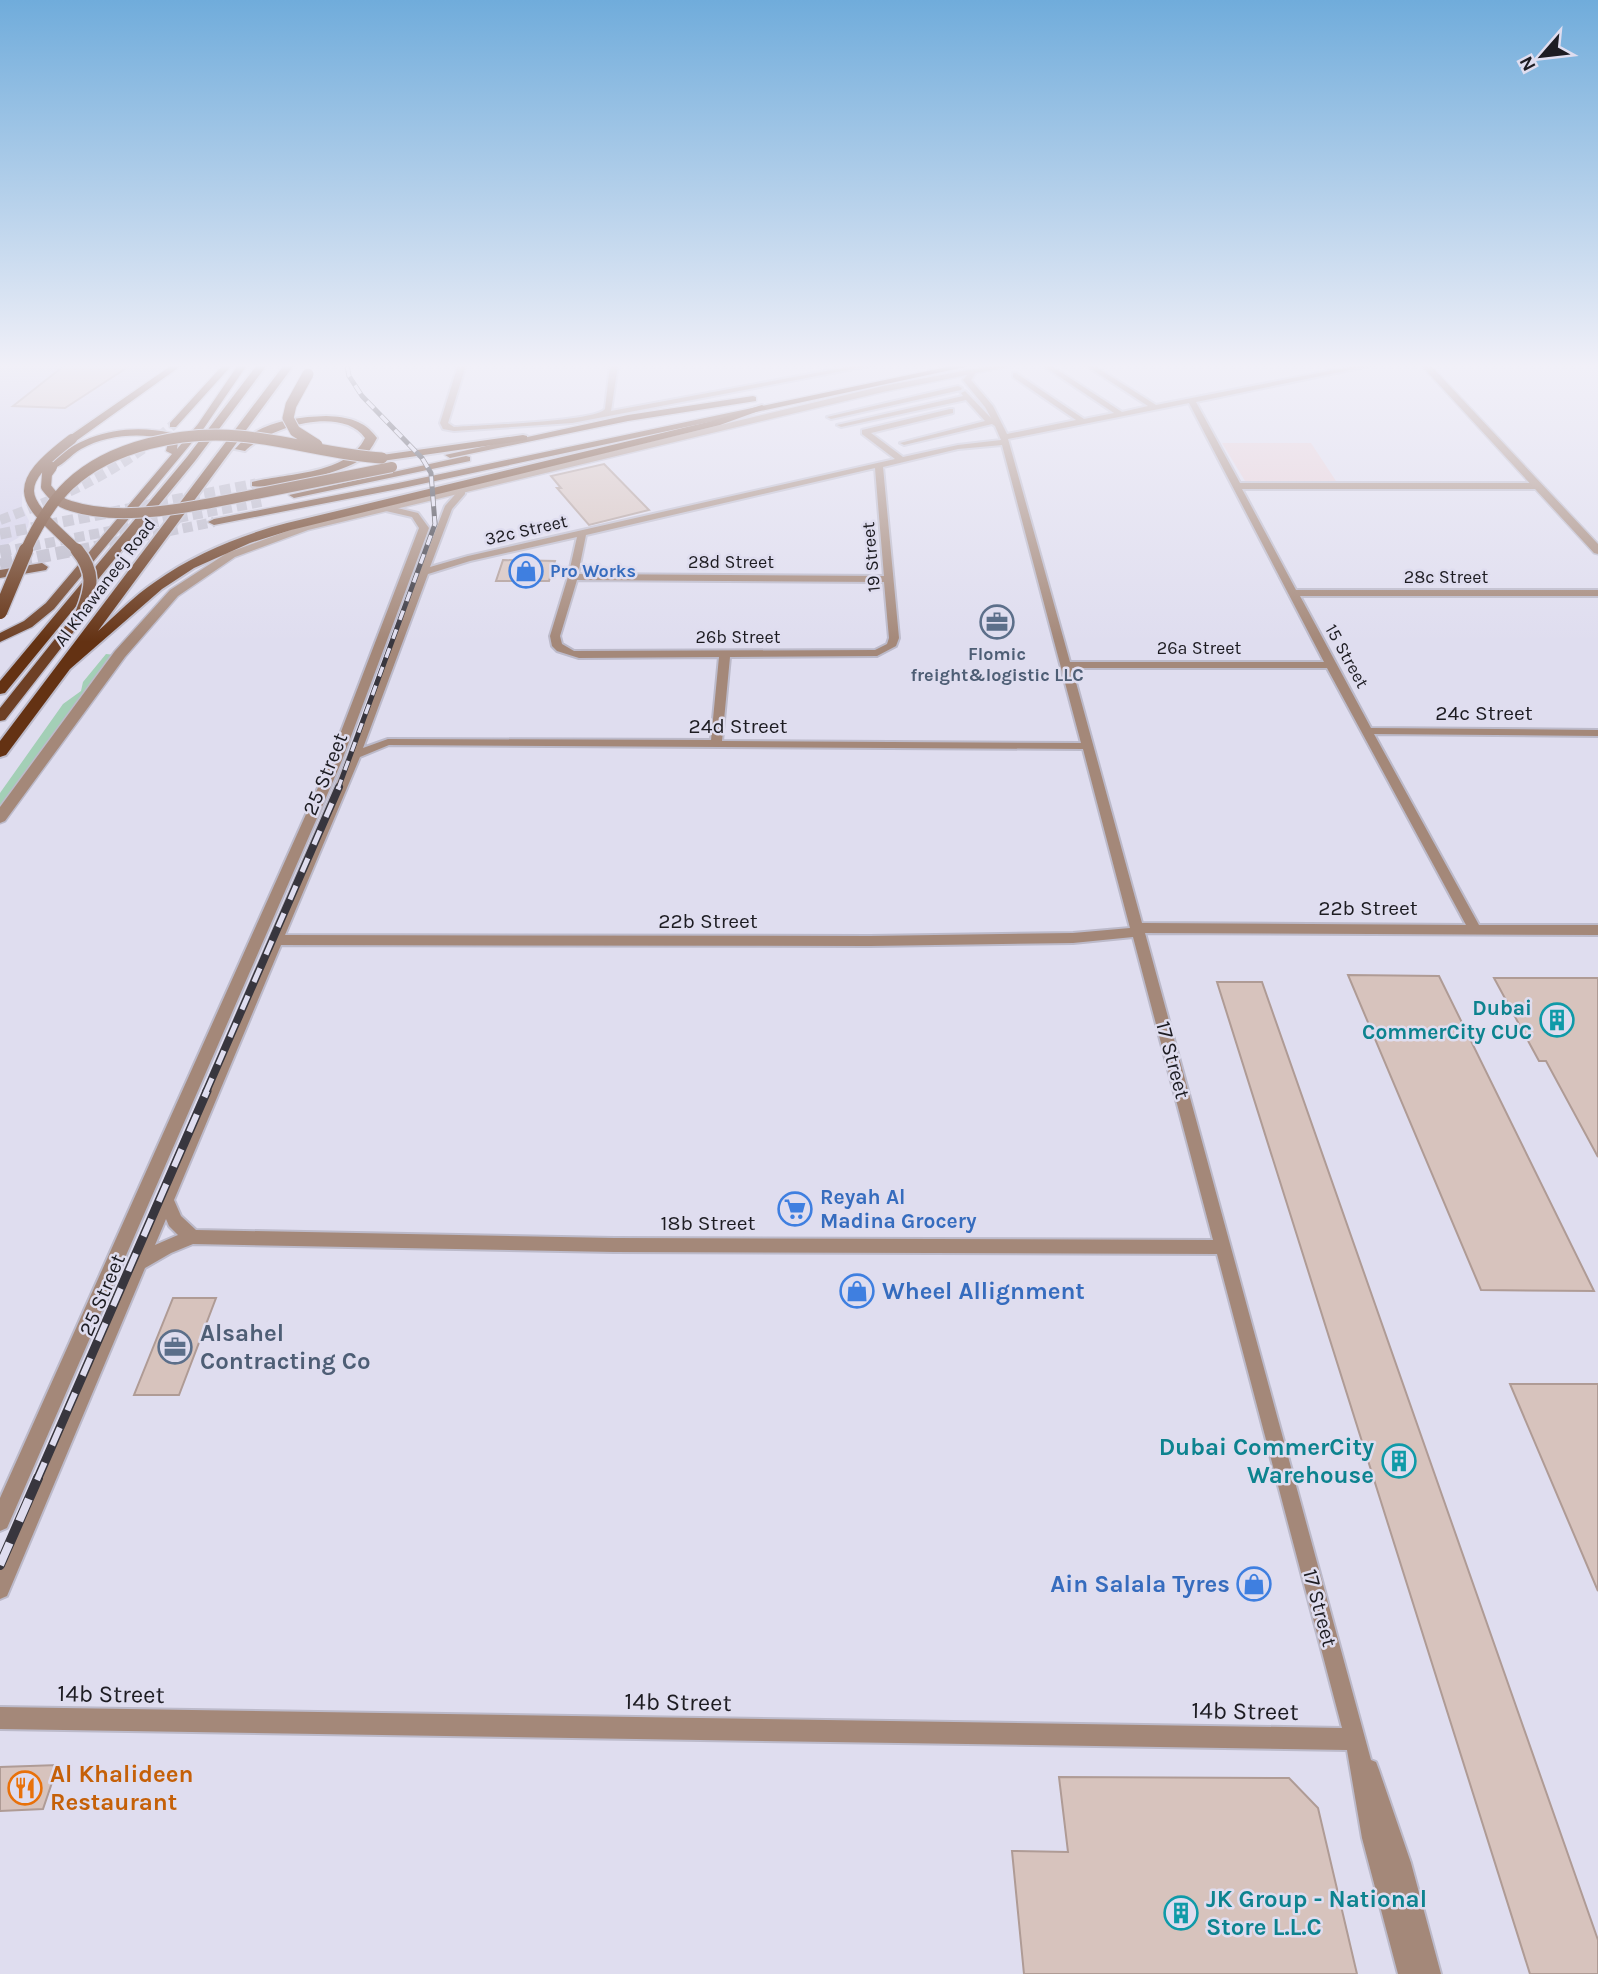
<svg xmlns="http://www.w3.org/2000/svg" width="1598" height="1974" viewBox="0 0 1598 1974" font-family="Karla,sans-serif">
	<rect width="100%" height="100%" fill="#dfddef"/>
	<path fill="#e8ced5" d="M1222,443h89l25,38h-91z"/>
	<path fill="#d3d0e9" d="M0,365h184l-126,90 -36,40v11l7,15 -1,6 -10,11 -18,10z"/>
	<path fill="#a3cfb6" d="M106,654l10,1 -116,161v-23l63,-89 18,-13 2,-9z"/>
	<path fill="#d7c3bd" stroke="#af9b95" stroke-width="2" d="M65,365h66l-66,43 -52,-2z
		M604,464l45,46 -60,15 -32,-37h4l-10,-12z
		M503,560l52,1 -6,20h-53z
		M1348,975l91,1 155,315 -113,-1z
		M1494,978h104v179l-52,-96h-7z
		M1217,982h45l336,958v34h-68z
		M173,1298h43l-37,97h-45z
		M1510,1384h88v207z
		M58,1765l-15,44 -43,2v-44z
		M1059,1777l230,1 29,30 39,166h-333l-12,-123 56,1z"/>
	<g fill="none" stroke-linecap="round" stroke-linejoin="round">
		<path stroke="#b8b6c6" stroke-width="10" stroke-dasharray="10 5" stroke-linecap="butt" d="M0,520c63,-23 122,-50 173,-95
			M1,552l265,-51
			M65,552l149,-30"/>
		<path stroke="#b8b6c6" stroke-width="13" stroke-dasharray="13 6" stroke-linecap="butt" d="M0,552l10,-2
			M0,565l74,-15"/>
		<path stroke="#b8b6c6" stroke-width="11" stroke-dasharray="11 5" stroke-linecap="butt" d="M0,534l256,-50"/>
		<defs>
			<path id="minor" d="M458,365h8l-18,58 6,4c24,-2 140,-5 151,-18l5,-44h8l-7,46 247,-46h16l-302,58 -118,8 -11,-2 -3,-6z
				M1042,365h8l72,47 26,-6 -63,-41h8l63,40 203,-40h15l-178,37 44,81h297l4,3 -4,3h-295l54,101h302v6h-298l71,132 227,2v6l-224,-2 105,191h119v10l-453,-2 226,827 5,2 3,8 32,93 30,111h-43l-36,-136 -15,-88 -1347,-21v-22l1342,21 -125,-474 -603,-2 -421,-8 -22,9 -26,15 -138,328 -7,3v-34l349,-810 96,-249 14,-16h6v4l-13,15 -22,58 38,-11 427,-97 -33,-25v-4l88,-21h3v4l-82,20 32,24 55,-12 43,-5 -6,-14 -3,-2 -88,21 -4,-2 85,-22 -19,-21 -125,27 -4,-2 126,-29 -2,-3 4,-2 26,27 -6,-11 -22,-27 9,-10 4,2 -5,8 22,26 14,28 69,-14 -63,-43v-4h3l68,46 30,-6zM1189,403l135,259h-254l-62,-223zM1002,445l79,298 -359,-2 8,-84 147,-1 19,-10 3,-8 -16,-171 75,-18zM875,468l9,108 -306,-2 8,-39zM577,537l-9,40 -18,59 2,10 5,5 22,7 140,-1 -8,83 -323,-1 -25,9 65,-174 42,-13zM577,580l307,2 5,56 -2,6 -12,6 -301,1 -12,-7 -2,-8zM1072,668h255l139,257 -324,-2zM389,745l694,4 47,179 -57,5 -203,3 -585,-1 75,-178zM1133,937l80,303 -599,-2 -418,-8 -15,-14 -7,-16 107,-255 589,1 203,-3zM166,1219l3,7 9,9 -23,10z
				M958,386l4,2 -1,2 -130,29 -4,-2z
				M389,506l29,7 11,15 -88,235 -334,765 -7,3v-33l329,-735 90,-235 -7,-11 -26,-6v-4z"/>
			<path id="tertiary" d="M995,365h20l-132,27 -575,138 -73,27 -57,39 -53,61 -120,164 -5,2v-16l115,-156 55,-61 57,-37 77,-28 579,-139z
				M1421,365h9l168,179v10l-4,-1z"/>
			<path id="primary" d="M172,365h10l-106,76h-8v-4z
				M223,365h9l-56,62h-6v-4z
				M238,365h9l-43,63 -150,181 -22,18 -32,15v-9l24,-12 22,-18 126,-149 -6,-3 2,-9 -4,-4c-28,-5 -58,-3 -83,11 -11,6 -21,21 -33,20v-4c33,-32 79,-42 123,-32l7,9 -1,7 21,-25z
				M956,365h18l-576,124 -184,36 -6,-3 6,-3 184,-36z
				M753,396l3,1v4l-128,20 -178,37 -5,-3 183,-40z
				M466,456l4,1v4l-176,37 -5,-3z
				M42,563l6,4 -2,3 -46,8v-8z
				M82,609l6,4 -2,3 -81,104 -5,1v-13l78,-98z"/>
			<path id="trunk" d="M257,365h10l-72,96 -190,232 -5,1v-13l187,-224z
				M284,365h10l-196,266c18,-16 36,-35 57,-49 39,-28 86,-47 132,-59l425,-102 50,-16 5,3 -47,17 -429,105 -41,13 -56,25 -32,21 -92,80 -64,86 -6,2v-16z
				M326,416c22,1 38,4 51,22 -5,9 -9,16 -17,22 -19,13 -86,30 -108,26v-4c35,-9 95,-7 113,-44 -23,-33 -96,-11 -120,13l-10,-2c22,-27 59,-32 91,-33z
				M523,435l4,1v4l-145,21 -6,-3 6,-3z"/>
		</defs>
		<use href="#minor" stroke="#bcbaca" stroke-width="4"/>
		<use href="#tertiary" stroke="#bcbaca" stroke-width="3"/>
		<use href="#primary" stroke="#bcbaca" stroke-width="3"/>
		<use href="#trunk" stroke="#bcbaca" stroke-width="4"/>
		<use href="#minor" fill="#a48879" fill-rule="evenodd"/>
		<use href="#tertiary" fill="#a48879" fill-rule="evenodd"/>
		<use href="#primary" fill="#6e4025" fill-rule="evenodd"/>
		<use href="#trunk" fill="#643213" fill-rule="evenodd"/>
		<defs>
			<path id="rail-far3" d="M338,789l97,-265 -4,-51 -9,-15 -60,-62 -13,-20 -2,-11"/>
			<path id="rail-far2" d="M206,1092l133,-305"/>
			<path id="rail-far1" d="M37,1480l170,-389"/>
			<path id="rail" d="M0,1565l38,-87"/>
		</defs>
		<use href="#rail-far3" stroke="#38363e" stroke-width="5"/>
		<use href="#rail-far2" stroke="#38363e" stroke-width="8"/>
		<use href="#rail-far1" stroke="#38363e" stroke-width="9"/>
		<use href="#rail" stroke="#38363e" stroke-width="10"/>
		<use href="#rail-far3" stroke="#dfddef" stroke-width="3.5" stroke-dasharray="10" stroke-linecap="butt"/>
		<use href="#rail-far2" stroke="#dfddef" stroke-width="5" stroke-dasharray="15" stroke-linecap="butt"/>
		<use href="#rail-far1" stroke="#dfddef" stroke-width="6" stroke-dasharray="19" stroke-linecap="butt"/>
		<use href="#rail" stroke="#dfddef" stroke-width="8" stroke-dasharray="24" stroke-linecap="butt"/>
		<defs>
			<path id="primary-bridge-far1" d="M72,439c-70,53 -45,62 7,113
				M52,467l-5,7 -1,13c7,9 13,16 25,19 56,18 133,-2 190,-13 44,-9 87,-17 131,-26"/>
			<path id="primary-bridge" d="M77,550c18,22 15,38 5,63"/>
			<path id="trunk-bridge-far1" d="M308,374l-17,31 -3,13 7,13 22,14
				M25,552c11,-24 24,-48 44,-67 42,-40 114,-54 170,-49 48,4 95,19 143,22"/>
			<path id="trunk-bridge" d="M0,612l26,-62"/>
		</defs>
		<use href="#primary-bridge-far1" stroke="#bcbaca" stroke-width="12" stroke-linecap="butt"/>
		<use href="#primary-bridge" stroke="#bcbaca" stroke-width="16" stroke-linecap="butt"/>
		<use href="#trunk-bridge-far1" stroke="#bcbaca" stroke-width="13" stroke-linecap="butt"/>
		<use href="#trunk-bridge" stroke="#bcbaca" stroke-width="17" stroke-linecap="butt"/>
		<use href="#primary-bridge-far1" stroke="#6e4025" stroke-width="10"/>
		<use href="#primary-bridge" stroke="#6e4025" stroke-width="13"/>
		<use href="#trunk-bridge-far1" stroke="#643213" stroke-width="11"/>
		<use href="#trunk-bridge" stroke="#643213" stroke-width="14"/>
	</g>
	<linearGradient id="sky" x2="0" y2="1"><stop stop-color="#70acdb"/><stop offset="0.57" stop-color="#f1f0f8"/><stop offset="1" stop-color="#f1f0f8" stop-opacity="0"/></linearGradient>
	<rect width="1598" height="642" fill="url(#sky)"/>
	<defs>
		<symbol id="shop-ring" viewBox="-11 -11 22 22"><circle r="9.5" fill="#dfddef" stroke="#3f7fe0" stroke-width="1.5"/><path d="M-5-2.5h2.3a2.7 3.5 0 0 1 5.4 0H5L5.5 6h-11ZM-1.5-2.5h3a1.5 2.3 0 0 0-3 0Z" fill="#3f7fe0"/></symbol>
		<symbol id="office-ring" viewBox="-11 -11 22 22"><circle r="9.5" fill="#dfddef" stroke="#5c6f8a" stroke-width="1.5"/><path d="M-6-3h4V-5.5h4V-3h4V5H-6ZM-1-4.5V-3h2v-1.5ZM-6 0V1H6V0Z" fill="#5c6f8a"/></symbol>
		<symbol id="building-ring" viewBox="-11 -11 22 22"><circle r="9.5" fill="#dfddef" stroke="#0f9aa8" stroke-width="1.5"/><path d="M-4-6H4V6H1V3H-1V6H-4ZM-2.5-4.3h1.7v1.8h-1.7ZM.8-4.3h1.7v1.8H.8ZM-2.5-1h1.7V.8h-1.7ZM.8-1h1.7V.8H.8Z" fill="#0f9aa8"/></symbol>
		<symbol id="supermarket-ring" viewBox="-11 -11 22 22"><circle r="9.5" fill="#dfddef" stroke="#3f7fe0" stroke-width="1.5"/><path d="M-6-5.5h2.5l.6 2H6L4.5 2H-2.5L-4.4-4H-6ZM-1.5 3.2a1.3 1.3 0 1 0 .1 0ZM3 3.2a1.3 1.3 0 1 0 .1 0Z" fill="#3f7fe0"/></symbol>
		<symbol id="restaurant-ring" viewBox="-11 -11 22 22"><circle r="9.5" fill="#dfddef" stroke="#e8710a" stroke-width="1.5"/><path d="M-5-6h1v4h1v-4h1v4h1v-4h1v5L-1.5 .5V6h-2V.5L-5-1ZM5-6V6H3V1.5H1.5Q1.5-4 5-6Z" fill="#e8710a"/></symbol>
	</defs>
	<g fill-rule="evenodd">
		<use href="#shop-ring" x="507" y="552" width="38" height="38"/>
		<use href="#office-ring" x="978" y="603" width="38" height="38"/>
		<use href="#building-ring" x="1538" y="1001" width="38" height="38"/>
		<use href="#supermarket-ring" x="776" y="1190" width="38" height="38"/>
		<use href="#shop-ring" x="838" y="1272" width="38" height="38"/>
		<use href="#office-ring" x="156" y="1328" width="38" height="38"/>
		<use href="#building-ring" x="1380" y="1442" width="38" height="38"/>
		<use href="#shop-ring" x="1235" y="1565" width="38" height="38"/>
		<use href="#restaurant-ring" x="6" y="1769" width="38" height="38"/>
		<use href="#building-ring" x="1162" y="1894" width="38" height="38"/>
	</g>
	<g text-anchor="middle" stroke-width="5" stroke-linejoin="round" paint-order="stroke">
		<g font-size="18" fill="#1d1c22" stroke="#dfddef">
			<text transform="translate(526 530) rotate(-13)" y="6">32c Street</text>
			<text transform="translate(871 557) rotate(-95)" y="6">19 Street</text>
			<text x="731" y="568">28d Street</text>
			<text x="1446" y="583">28c Street</text>
			<text transform="translate(105 582) rotate(-53)" y="6">Al Khawaneej Road</text>
			<text x="738" y="643">26b Street</text>
			<text x="1199" y="654">26a Street</text>
			<text transform="translate(1347 656) rotate(61)" y="6">15 Street</text>
		</g>
		<g font-size="18" font-weight="bold" fill="#366cbe" stroke="#dfddef" text-anchor="start">
			<text x="550" y="577">Pro Works</text>
		</g>
		<g font-size="18" font-weight="bold" fill="#4e5e75" stroke="#dfddef">
			<text x="997" y="660">Flomic<tspan x="997" dy="21">freight&amp;logistic LLC</tspan></text>
		</g>
		<g font-size="21" fill="#1d1c22" stroke="#dfddef">
			<text x="1484" y="720">24c Street</text>
			<text x="738" y="733">24d Street</text>
			<text transform="translate(325 774) rotate(-68)" y="7">25 Street</text>
			<text x="1368" y="915">22b Street</text>
			<text x="708" y="928">22b Street</text>
			<text transform="translate(1173 1060) rotate(75)" y="7">17 Street</text>
			<text x="708" y="1230">18b Street</text>
			<text transform="translate(102 1295) rotate(-67)" y="7">25 Street</text>
			<text transform="translate(1320 1608) rotate(75)" y="7">17 Street</text>
		</g>
		<g font-size="21" font-weight="bold" fill="#0d838f" stroke="#dfddef" text-anchor="end">
			<text x="1532" y="1015">Dubai<tspan x="1532" dy="24">CommerCity CUC</tspan></text>
		</g>
		<g font-size="21" font-weight="bold" fill="#366cbe" stroke="#dfddef" text-anchor="start">
			<text x="820" y="1204">Reyah Al<tspan x="820" dy="24">Madina Grocery</tspan></text>
		</g>
		<g font-size="24" font-weight="bold" fill="#366cbe" stroke="#dfddef" text-anchor="start">
			<text x="882" y="1299">Wheel Allignment</text>
			<text x="1230" y="1592" text-anchor="end">Ain Salala Tyres</text>
		</g>
		<g font-size="24" font-weight="bold" fill="#4e5e75" stroke="#dfddef" text-anchor="start">
			<text x="200" y="1341">Alsahel<tspan x="200" dy="28">Contracting Co</tspan></text>
		</g>
		<g font-size="24" font-weight="bold" fill="#0d838f" stroke="#dfddef" text-anchor="end">
			<text x="1374" y="1455">Dubai CommerCity<tspan x="1374" dy="28">Warehouse</tspan></text>
			<text x="1206" y="1907" text-anchor="start">JK Group - National<tspan x="1206" dy="28">Store L.L.C</tspan></text>
		</g>
		<g font-size="24" fill="#1d1c22" stroke="#dfddef">
			<text transform="translate(111 1694) rotate(1)" y="8">14b Street</text>
			<text transform="translate(678 1702) rotate(1)" y="8">14b Street</text>
			<text transform="translate(1245 1711) rotate(1)" y="8">14b Street</text>
		</g>
		<g font-size="24" font-weight="bold" fill="#c56008" stroke="#dfddef" text-anchor="start">
			<text x="50" y="1782">Al Khalideen<tspan x="50" dy="28">Restaurant</tspan></text>
		</g>
	</g>
	<g transform="translate(1542 56) rotate(242)" stroke="#dfddef" stroke-width="5" paint-order="stroke">
	<path d="M0-5L12 26L0 18L-12 26Z" fill="#1d1c22"/>
	<text y="-10" font-size="19" font-weight="bold" text-anchor="middle" fill="#1d1c22">N</text>
	</g>
</svg>
